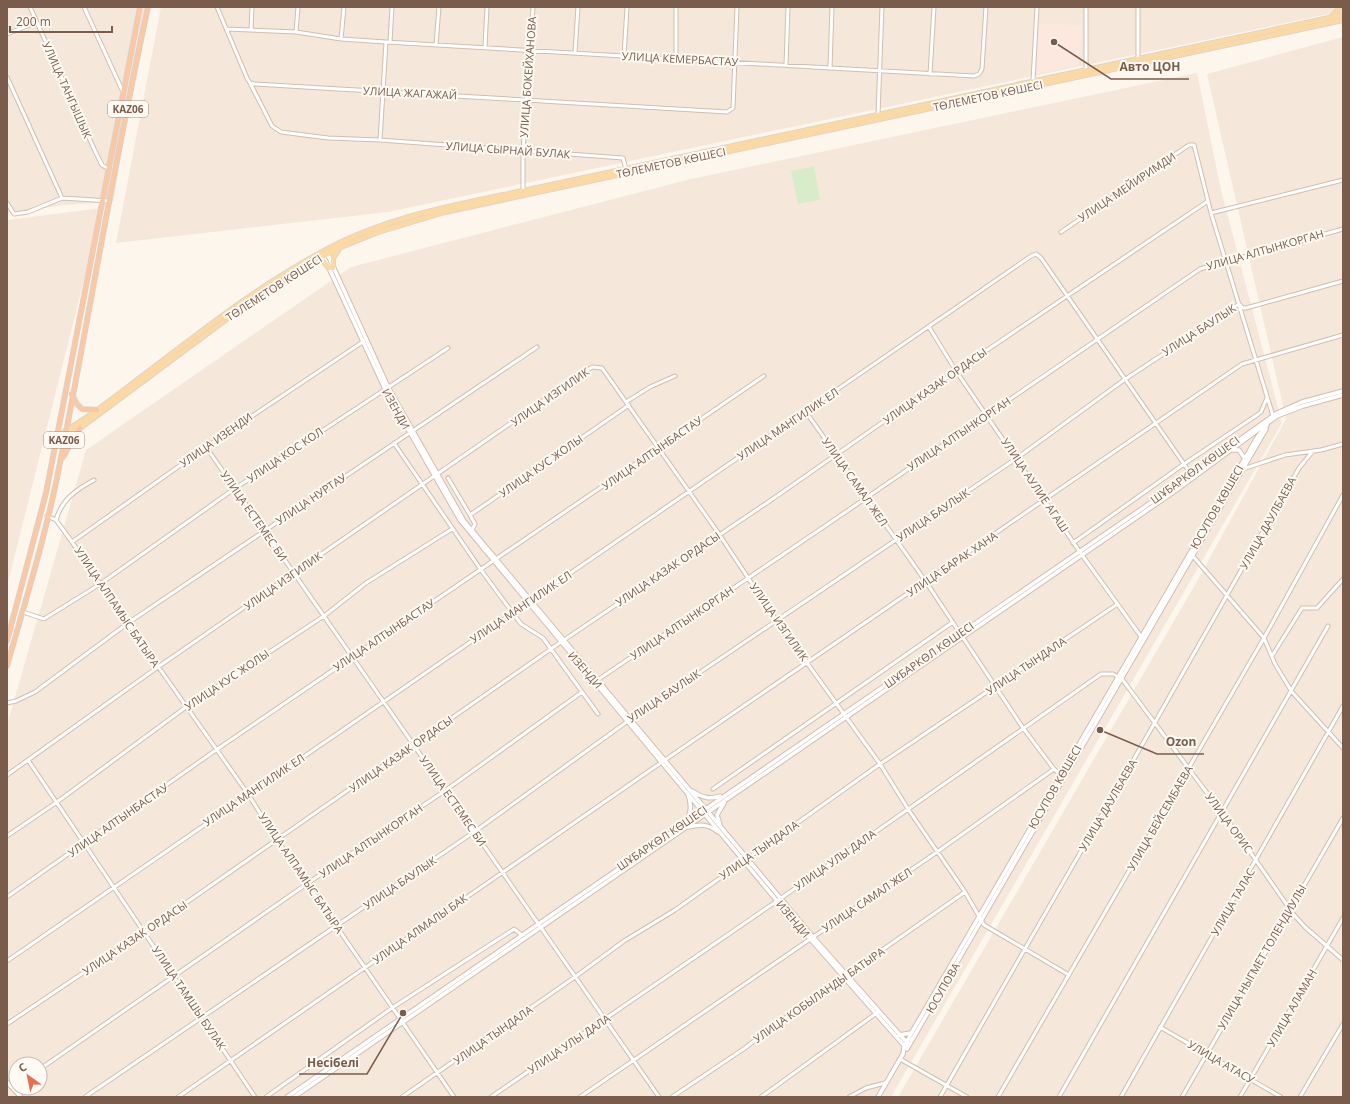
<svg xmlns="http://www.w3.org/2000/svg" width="1350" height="1104" viewBox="0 0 1350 1104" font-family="'Open Sans',sans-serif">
	<rect width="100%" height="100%" fill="#fdf6ec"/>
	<path fill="#f5e8da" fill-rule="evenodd" d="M7,7h141l-35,195 -48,3 -58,8z
		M161,7h1182v4l-955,201 -272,31z
		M1343,37v1060h-445l294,-507 94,-171 -79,-345z
		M1197,73l24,117 61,233 -391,674h-884v-372l79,-275 265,-183 340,-88zM16,1064h24v24h-24z
		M102,208l-95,378v-366z"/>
	<path fill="#fde8e0" d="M1038,24l44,1 -3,39 -44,10z"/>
	<path fill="#d8ecc9" d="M814,166l6,34 -22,4 -7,-33z"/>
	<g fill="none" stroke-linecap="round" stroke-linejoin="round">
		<defs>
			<path id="minor" d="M30,7l65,144 7,14 7,4
				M84,7l39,85
				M217,7l30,71 3,5 5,1 472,28 6,-4 4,-101
				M832,7l-2,61 144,8 5,-2 3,-5 4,-62
				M1086,7v63
				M227,29l69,3 45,7 45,3 444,26
				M251,30l1,-23
				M296,32l2,-25
				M7,34l30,-12
				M341,39l3,-32
				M390,42l2,-35
				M436,45l3,-38
				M485,46l2,-39
				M575,52l3,-45
				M624,56l3,-49
				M676,58v-51
				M1138,59v-52
				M786,65l2,-58
				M930,74l4,-67
				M7,77l55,121 47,3
				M1033,81l4,-74
				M250,83l22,43 9,6 47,6 52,2 6,-98
				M878,115l4,-108
				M380,140l243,18 3,11
				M523,193v-42l10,-144
				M7,203l7,11 14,-2 34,-14
				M1211,213l62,203
				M1061,232l128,-87h5l14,56
				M929,327l27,44 126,184 60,83
				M626,402l24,-15 25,-11
				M806,412l120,170 97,146 31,41 8,7
				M394,443l87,127 40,54 22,14 55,76
				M206,447l453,650
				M1243,469l42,-14 36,-5 22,-6
				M448,478l22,37
				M47,516l9,4 16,22 28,42 148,210 29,46 177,257
				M56,520c6,-21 20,-30 38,-40
				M471,532l4,-8 -5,-9 159,-110
				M72,542l134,-95 158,-106
				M1073,543l111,-79 73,-49 4,-3 6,-14
				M1191,554l73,84 11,26 17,28 51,56
				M23,612l21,7 56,-35 134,-95 214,-141
				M1272,656l30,-48h15l26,-29
				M596,681l235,-159 369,-253 143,-40
				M7,703l9,-2 19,-9 93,-69 409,-276
				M28,760l227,337
				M7,775l151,-108 434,-300 10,1 117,166 57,86 104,144 28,45 57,83 19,33 85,50
				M713,789l240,-167
				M7,836l50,-34 129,-95 138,-91 42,-33 86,-54
				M7,897l209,-147 548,-374
				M7,961l1024,-705 5,-2 5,4 152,219
				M7,1024l137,-92 417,-290 213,-144 182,-127 252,-170 3,12 132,-33
				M1160,1027l121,70
				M900,1059l67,38
				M40,1069l268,-186 138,-93 136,-98
				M85,1097l389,-265 154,-111 389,-263 107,-78 115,-76 4,4h3l97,-27
				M178,1097l484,-335 580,-398 101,-29
				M266,1097l126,-89 119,-77 3,-2 8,6
				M402,1097l173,-120 49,-36 51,-31 205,-146 236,-159
				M491,1097l286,-196 324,-227h12l9,5 117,157 55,79 11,12 38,33
				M580,1097l357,-245 117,-83
				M672,1097l73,-49 23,-18 197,-138
				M761,1097l117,-85
				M849,1097l17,-9 19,-5
				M940,1097l214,-373 145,-256 14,-17
				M998,1097l266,-459 79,-143
				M1059,1097l269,-471
				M1121,1097l222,-391
				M1182,1097l161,-279
				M1240,1097l103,-179
				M1300,1097l43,-73"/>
			<path id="tertiary" d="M327,253l61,134 76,134 349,416 96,108
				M323,255l62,134 75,131 317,381 130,148
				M1232,450h7l6,9
				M692,791c10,6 17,9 28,5
				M686,820c6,-7 5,-17 2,-26
				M720,825l-3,-10 7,-12
				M688,827c12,-3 20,-3 30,5
				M899,1035l12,-2
				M908,1047l358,-618
				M7,1082l14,15
				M287,1097l885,-609 105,-75 25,-11 41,-11
				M294,1097l881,-606 102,-75 26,-10 40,-11
				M878,1097l25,-43 1,-7 8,-15 346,-596 9,-11"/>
			<path id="primary" d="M1331,17l10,-10
				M317,261h6l6,7
				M333,268v-10l6,-9
				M57,436c31,-17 59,-40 87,-61 58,-44 117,-91 182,-125 61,-33 130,-45 197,-59l820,-176
				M56,441l24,-13 156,-116 74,-49 31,-16 37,-15 67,-20 898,-192"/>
			<path id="trunk" d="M72,394l4,9 6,6 15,1
				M63,457l17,-29
				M7,641l39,-148 94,-486
				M7,666c19,-67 40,-135 53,-203 30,-152 55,-305 88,-456"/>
		</defs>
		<use href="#minor" stroke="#d1beb0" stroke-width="5"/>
		<use href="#tertiary" stroke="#d1beb0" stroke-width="5.5"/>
		<use href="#primary" stroke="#dad1cd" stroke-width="6"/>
		<use href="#trunk" stroke="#dad1cd" stroke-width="6"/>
		<use href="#minor" stroke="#fff" stroke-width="3"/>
		<use href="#tertiary" stroke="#fff" stroke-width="3.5"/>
		<use href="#primary" stroke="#fbd9a5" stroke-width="4.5"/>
		<use href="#trunk" stroke="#f9c8a4" stroke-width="4.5"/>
	</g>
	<g text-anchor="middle" stroke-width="4" stroke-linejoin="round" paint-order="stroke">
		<g fill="#fffaf3" stroke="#a28b7f" stroke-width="1">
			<rect x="108" y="101" width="40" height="16" rx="3"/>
			<rect x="44" y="432" width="40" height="16" rx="3"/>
		</g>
		<g font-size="10" font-weight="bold" fill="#7a5c4d">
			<text x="128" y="113">KАZ06</text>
			<text x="64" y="444">KАZ06</text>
		</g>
		<g font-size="11" fill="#7a5c4d" stroke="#fffaf3">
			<text transform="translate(680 59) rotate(3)" y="4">УЛИЦА КЕМЕРБАСТАУ</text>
			<text transform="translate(528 77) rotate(-86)" y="4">УЛИЦА БОКЕЙХАНОВА</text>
			<text transform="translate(67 90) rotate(66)" y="4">УЛИЦА ТАНГЫШЫК</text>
			<text transform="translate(410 93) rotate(3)" y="4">УЛИЦА ЖАГАЖАЙ</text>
			<text transform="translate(988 96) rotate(-12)" y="4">ТӨЛЕМЕТОВ КӨШЕСІ</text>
			<text transform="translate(508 150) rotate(4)" y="4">УЛИЦА СЫРНАЙ БУЛАК</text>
			<text transform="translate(671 163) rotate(-12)" y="4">ТӨЛЕМЕТОВ КӨШЕСІ</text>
			<text transform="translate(1127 187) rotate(-34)" y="4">УЛИЦА МЕЙИРИМДИ</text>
			<text transform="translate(1265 250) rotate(-16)" y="4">УЛИЦА АЛТЫНКОРГАН</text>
			<text transform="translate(274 288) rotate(-33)" y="4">ТӨЛЕМЕТОВ КӨШЕСІ</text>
			<text transform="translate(1199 330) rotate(-33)" y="4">УЛИЦА БАУЛЫК</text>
			<text transform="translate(935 386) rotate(-35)" y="4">УЛИЦА КАЗАК ОРДАСЫ</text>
			<text transform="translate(550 397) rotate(-35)" y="4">УЛИЦА ИЗГИЛИК</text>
			<text transform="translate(396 409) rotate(61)" y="4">ИЗЕНДИ</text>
			<text transform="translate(788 424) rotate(-34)" y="4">УЛИЦА МАНГИЛИК ЕЛ</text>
			<text transform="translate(959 434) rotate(-34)" y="4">УЛИЦА АЛТЫНКОРГАН</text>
			<text transform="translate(216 440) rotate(-35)" y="4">УЛИЦА ИЗЕНДИ</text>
			<text transform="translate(652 453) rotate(-35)" y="4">УЛИЦА АЛТЫНБАСТАУ</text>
			<text transform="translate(285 455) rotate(-34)" y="4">УЛИЦА КОС КОЛ</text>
			<text transform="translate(541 466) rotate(-35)" y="4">УЛИЦА КУС ЖОЛЫ</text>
			<text transform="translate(1195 470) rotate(-36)" y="4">ШҰБАРКӨЛ КӨШЕСІ</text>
			<text transform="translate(855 482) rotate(55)" y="4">УЛИЦА САМАЛ ЖЕЛ</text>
			<text transform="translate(1035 485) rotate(56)" y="4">УЛИЦА АУЛИЕ АГАШ</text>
			<text transform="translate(311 499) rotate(-34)" y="4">УЛИЦА НУРТАУ</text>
			<text transform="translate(1217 507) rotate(-60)" y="4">ЮСУПОВ КӨШЕСІ</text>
			<text transform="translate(933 515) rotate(-34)" y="4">УЛИЦА БАУЛЫК</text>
			<text transform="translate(254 516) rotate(55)" y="4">УЛИЦА ЕСТЕМЕС БИ</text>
			<text transform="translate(1268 523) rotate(-61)" y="4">УЛИЦА ДАУЛБАЕВА</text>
			<text transform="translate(952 564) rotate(-34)" y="4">УЛИЦА БАРАК ХАНА</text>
			<text transform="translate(668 569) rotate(-34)" y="4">УЛИЦА КАЗАК ОРДАСЫ</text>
			<text transform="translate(283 581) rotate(-35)" y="4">УЛИЦА ИЗГИЛИК</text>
			<text transform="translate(117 607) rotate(56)" y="4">УЛИЦА АЛПАМЫС БАТЫРА</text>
			<text transform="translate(521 607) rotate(-34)" y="4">УЛИЦА МАНГИЛИК ЕЛ</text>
			<text transform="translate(779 622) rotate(55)" y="4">УЛИЦА ИЗГИЛИК</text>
			<text transform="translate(682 623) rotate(-34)" y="4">УЛИЦА АЛТЫНКОРГАН</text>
			<text transform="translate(384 635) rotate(-34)" y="4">УЛИЦА АЛТЫНБАСТАУ</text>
			<text transform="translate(929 655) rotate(-35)" y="4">ШҰБАРКӨЛ КӨШЕСІ</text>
			<text transform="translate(1026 666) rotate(-34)" y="4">УЛИЦА ТЫНДАЛА</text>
			<text transform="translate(585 670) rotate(49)" y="4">ИЗЕНДИ</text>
			<text transform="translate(227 680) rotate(-34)" y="4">УЛИЦА КУС ЖОЛЫ</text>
			<text transform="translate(664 696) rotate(-34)" y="4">УЛИЦА БАУЛЫК</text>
			<text transform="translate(401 754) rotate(-35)" y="4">УЛИЦА КАЗАК ОРДАСЫ</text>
			<text transform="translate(1055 787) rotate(-60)" y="4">ЮСУПОВ КӨШЕСІ</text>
			<text transform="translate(254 790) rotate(-34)" y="4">УЛИЦА МАНГИЛИК ЕЛ</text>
			<text transform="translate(453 801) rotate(55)" y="4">УЛИЦА ЕСТЕМЕС БИ</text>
			<text transform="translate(1108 805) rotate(-60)" y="4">УЛИЦА ДАУЛБАЕВА</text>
			<text transform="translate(1160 818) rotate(-60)" y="4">УЛИЦА БЕЙСЕМБАЕВА</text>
			<text transform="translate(118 820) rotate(-35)" y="4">УЛИЦА АЛТЫНБАСТАУ</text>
			<text transform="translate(1229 823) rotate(54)" y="4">УЛИЦА ОРИС</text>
			<text transform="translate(662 838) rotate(-34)" y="4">ШҰБАРКӨЛ КӨШЕСІ</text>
			<text transform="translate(371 841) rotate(-34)" y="4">УЛИЦА АЛТЫНКОРГАН</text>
			<text transform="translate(759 850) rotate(-35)" y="4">УЛИЦА ТЫНДАЛА</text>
			<text transform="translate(835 860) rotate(-35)" y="4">УЛИЦА УЛЫ ДАЛА</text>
			<text transform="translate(301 873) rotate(56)" y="4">УЛИЦА АЛПАМЫС БАТЫРА</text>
			<text transform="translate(400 883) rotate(-34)" y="4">УЛИЦА БАУЛЫК</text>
			<text transform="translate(867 900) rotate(-34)" y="4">УЛИЦА САМАЛ ЖЕЛ</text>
			<text transform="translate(1233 902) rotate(-60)" y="4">УЛИЦА ТАЛАС</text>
			<text transform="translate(793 919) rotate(50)" y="4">ИЗЕНДИ</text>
			<text transform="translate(420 929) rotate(-35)" y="4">УЛИЦА АЛМАЛЫ БАК</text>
			<text transform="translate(135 938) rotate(-34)" y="4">УЛИЦА КАЗАК ОРДАСЫ</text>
			<text transform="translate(1262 957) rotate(-60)" y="4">УЛИЦА НЫГМЕТ ТОЛЕНДИУЛЫ</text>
			<text transform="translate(943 988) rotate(-60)" y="4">ЮСУПОВА</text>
			<text transform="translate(819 995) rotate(-35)" y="4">УЛИЦА КОБЫЛАНДЫ БАТЫРА</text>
			<text transform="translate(189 998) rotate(56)" y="4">УЛИЦА ТАМШЫ БУЛАК</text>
			<text transform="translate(1292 1008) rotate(-60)" y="4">УЛИЦА АЛАМАН</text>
			<text transform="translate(493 1035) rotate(-35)" y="4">УЛИЦА ТЫНДАЛА</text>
			<text transform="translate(569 1044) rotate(-34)" y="4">УЛИЦА УЛЫ ДАЛА</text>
			<text transform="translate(1221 1062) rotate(30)" y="4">УЛИЦА АТАСУ</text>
		</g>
	</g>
	<path fill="none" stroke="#7a5c4d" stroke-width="1.5" d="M1054 42L1111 79H1189M1100 730L1157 754H1204M403 1013L367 1074H299"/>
	<g fill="#7a5c4d" stroke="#fffaf3" stroke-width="1.5">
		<circle cx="1054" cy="42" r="4"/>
		<circle cx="1100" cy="730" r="4"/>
		<circle cx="403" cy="1013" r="4"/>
	</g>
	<g font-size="12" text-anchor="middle" font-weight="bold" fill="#7a5c4d" stroke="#fffaf3" stroke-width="4" stroke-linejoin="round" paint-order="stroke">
		<text x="1150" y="71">Авто ЦОН</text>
		<text x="1181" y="746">Ozon</text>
		<text x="333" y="1067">Несібелі</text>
	</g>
	<rect width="1350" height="1104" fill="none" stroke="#7a5c4d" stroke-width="16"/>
	<g transform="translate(28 1076) rotate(327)"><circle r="19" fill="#fffaf3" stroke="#cabbb1"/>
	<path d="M0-3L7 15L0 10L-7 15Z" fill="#e76f51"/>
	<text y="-6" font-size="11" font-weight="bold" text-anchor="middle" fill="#7a5c4d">С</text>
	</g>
	<path d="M10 26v6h102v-6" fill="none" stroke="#7a5c4d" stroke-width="2"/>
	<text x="16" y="26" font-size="12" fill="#7a5c4d" stroke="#fffaf3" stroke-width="3" paint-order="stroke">200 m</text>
</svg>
